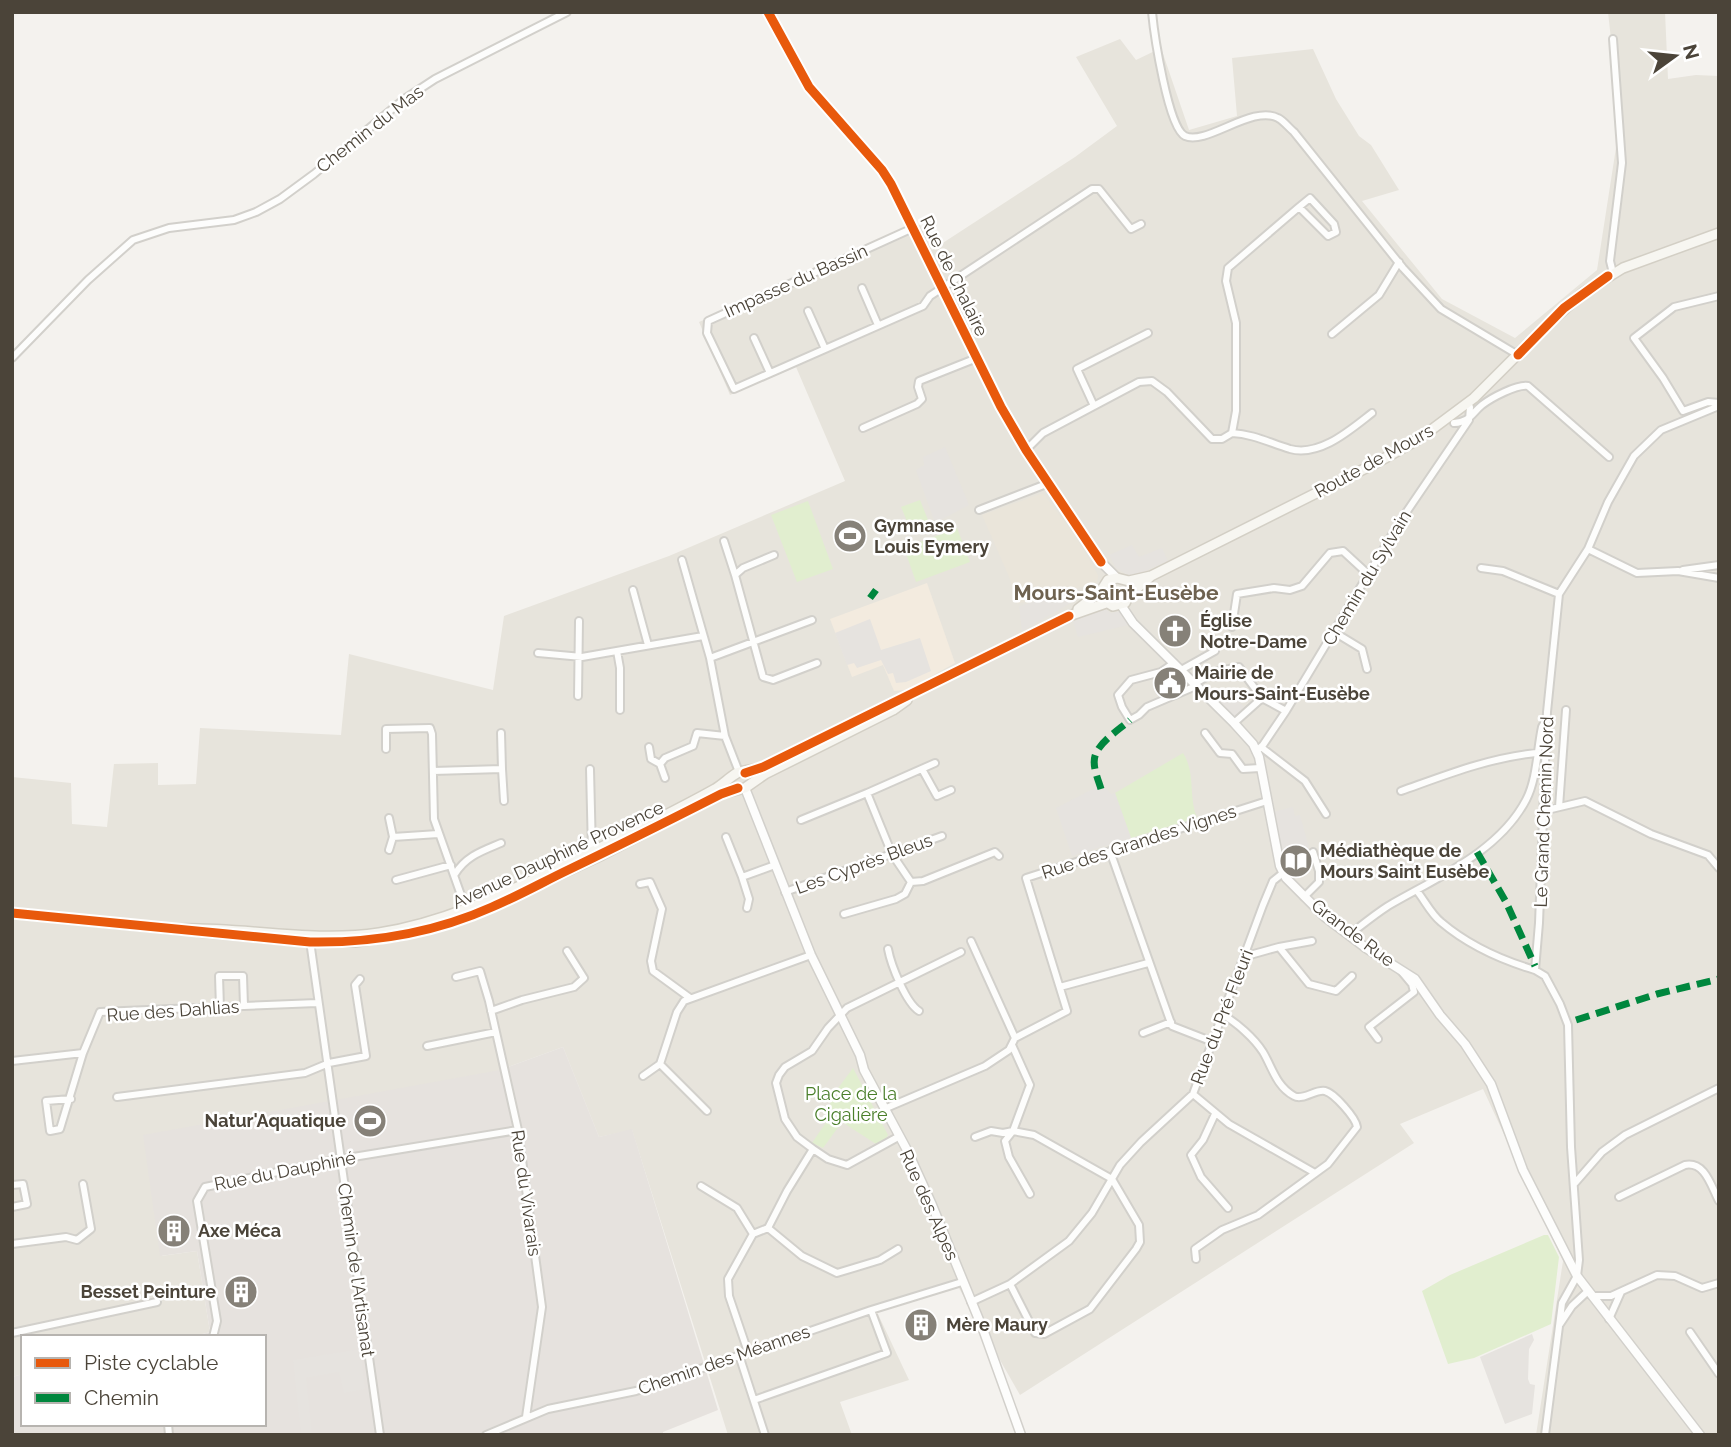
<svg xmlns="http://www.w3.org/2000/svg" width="1731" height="1447" viewBox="0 0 1731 1447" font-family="Raleway,sans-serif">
	<rect width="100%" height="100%" fill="#f4f2ee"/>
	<path fill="#e7e4dc" d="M1608,12h57l3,67 28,-4 23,1v1359h-183l27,-174 -80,-172 -83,35 14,19 -394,252 -64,-112 -80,27 33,70 -69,22 12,33h-124l-96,-305 -33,7 -36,-90 -63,23 -339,186 36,-5 13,81 -19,5h-168v37l-11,3v-600l59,6 1,41 35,3 7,-63 44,-1v22l38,-1 4,-56 141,7 8,-81 144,36 11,-74 165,-60 176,-75 -49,-114 -66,28 -31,-73 221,-97 12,25 143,-93 42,-31 -41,-69 44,-18 16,21 25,-12 28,82 48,-14 -5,-58 81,-9 23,50 23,37 12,9 28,45 -37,11 80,98 73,39 82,-68 23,-148z"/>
	<path fill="#f3ebdf" d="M927,583l28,80 -48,27 -13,1 -11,-26 -31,12 -22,-58z"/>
	<path fill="#e6e2de" d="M563,1047l36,90 33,-8 86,281 -55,22v3h-651v-58l11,-3v50h241v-87h-73l19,-5 -13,-81 -37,5 -17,-121 357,-65z"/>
	<path fill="#eae5da" d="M1043,493l33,44 22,38 -1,8 -80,21 -7,-25 -28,-64z"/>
	<path fill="#e1eecf" d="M920,500l10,25 -18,8 -11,-26z
		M808,501l25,68 -36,13 -26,-67z
		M957,528l13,34 -54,20 -12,-34z
		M1183,753c13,20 5,43 14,65l-66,20 -16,-45z
		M853,1068l35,67 -3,5 -9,4 -34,-22 -19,26 -11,-5 19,-28 -1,-16z
		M1544,1235h4l11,22 -8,67 -77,34 -26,6 -26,-73 28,-16z"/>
	<path fill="#e6e3df" d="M945,447l24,58 -34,18 -19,-53 8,-5 -1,-8z
		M1132,545l7,12 23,-9 6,13 -29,13 -11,1 -12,-7 -7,-13z
		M1064,593l12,7 -54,31 -3,-25z
		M1103,608l8,5 10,-2 7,14 -50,12 -5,-15z
		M870,619l11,31 39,-12 11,33 -25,11 -10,1 -3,-10 -5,1 -7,-14 -24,8 -3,-5 -7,2 -12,-32z
		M1219,692l5,5 6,-5 16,17 -12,11 -22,-22z
		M1097,787l10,2 4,5 4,-1 16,45 -59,18 -16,-48z
		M1293,807l2,9 5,-1 9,33 -25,6 -11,-42z
		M1532,1334l2,6 -5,9 -1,30 2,5 5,1 -3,29 -27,10 -25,-67z
		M360,1349l5,40 -21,4 -5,-21 -33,6 6,57h-11l-8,-75z"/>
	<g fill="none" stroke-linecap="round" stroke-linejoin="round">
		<defs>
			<path id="minor" d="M1152,12c2,21 16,116 33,124 21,10 68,-32 93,-18 6,3 11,10 16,14l109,136 38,41 77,46
				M913,228l-205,93 -1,12 27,56 189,-83 7,-10 162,-107h7l32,40 10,-5
				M1613,273l-3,-12 12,-98 -9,-124
				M862,288l16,37
				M1719,296l-45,11 -40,31 29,40 20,33 25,-9 11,1
				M808,311l17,38
				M1332,334l47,-39 20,-33
				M754,338l16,35
				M12,358l76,-78 45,-40 36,-12 65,-8 22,-8 24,-13 34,-25 89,-74 32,-21 132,-67
				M1094,406l-17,-37 71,-36
				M1454,423c16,-1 17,-9 28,-18 9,-7 35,-21 46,-19l81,71
				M863,428l54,-24 5,-5 -4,-12 1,-6 58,-23
				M1232,433c21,1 38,10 58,16 30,8 60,-19 82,-36
				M1026,450l17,-17 96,-51 13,-1 15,11 45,47h10l10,-6 4,-22v-88l-10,-42 2,-13 71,-61 29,29 8,-4 -2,-8 -24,-26 -11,9
				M979,510l70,-27
				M724,541l11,34
				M1588,549l49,24 41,-2 41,7
				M774,555l-31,13 -8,7 28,102 10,3 44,-17
				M682,560l28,98 15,78 14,36
				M1481,568l22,3 56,23
				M1683,570l36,-5
				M633,590l15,55
				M1232,627l5,-33 37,-6 16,2 12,-4 28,-33 13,-2 26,24
				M1334,632l28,17 5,20
				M617,651l3,17v42
				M538,653l44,4 121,-21
				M710,658l102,-38
				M1174,663l-13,9 -30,8 -13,15 4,12 8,13 9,-5 8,-8 49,-21
				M1181,670l34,-19
				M1194,684l21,-12 24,-5 23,31
				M578,696l1,-75
				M1234,723l28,-25 24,13
				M1205,733l15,20 12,1 11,15 17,-1
				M649,747l2,12 9,5 5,14
				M1261,747l44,34 21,33
				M386,749v-20l44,-1 2,6 2,85 33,93
				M1256,751l7,-6 23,-34 113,-188 70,-103 1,-13 -2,-4
				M660,764l5,-6 28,-12 4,-13 28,3
				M502,769l2,32
				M590,769l2,83
				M922,769l15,27 14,-6
				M433,771l69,-2 -1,-36
				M1401,791c45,-16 87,-33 135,-38
				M867,793l68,-30
				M1559,807l7,-97
				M1543,811l42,-10 66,33 57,21 11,13
				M389,818l4,19 -4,13
				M801,820l66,-27 25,61 19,28 12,-1 72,-29 4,4
				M393,837l45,-3
				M726,837l16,40
				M1110,851l62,175 41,16
				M455,874c11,-18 27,-23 46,-31
				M396,880l55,-15
				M640,884l10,-2 12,27 -11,52 2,10 37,27
				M1417,891c8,10 14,23 24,31 27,23 60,38 94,48
				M785,892l157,-56
				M1304,897l15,-15v-11l-6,-19
				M747,908l2,-9 -7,-22 33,-12
				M844,914l52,-15 9,-5 6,-12
				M1349,935c13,-10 25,-20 39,-29 48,-28 111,-54 138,-106 11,-21 11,-50 16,-73l5,-9
				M310,941l70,494
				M971,941l44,97
				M1279,947l33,-6
				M888,949c3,16 18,54 31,62
				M1245,954l5,1 29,-8 30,37 27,7 16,-15
				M456,977l24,-6 9,30 29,129 24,177 -16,110
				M1060,987l88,-24
				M220,1008l-1,-32h24l1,30
				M491,1011l31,-11 52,-13 10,-9 -17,-27
				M1143,1033l28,-11
				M1378,1039l-9,-12 45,-35 -2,-8 -10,-12
				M427,1046l69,-14
				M12,1061l71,-8 17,-41 217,-9
				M643,1076l17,-12
				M1193,1094l36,30 86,49
				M117,1097l188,-24 24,-10 37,-7 -11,-71 5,-6
				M71,1099l-25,2 4,30 10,-2 23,-76
				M884,1109l101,-43 24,-16 6,-12 52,-27 -41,-133 241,-77
				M707,1111l-47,-47 17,-52 7,-11 127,-46
				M1215,1114l-12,26 -12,15 10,22 27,31
				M975,1137l16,-6 12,2 10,-2 -8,10 4,16 21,37
				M813,1149l15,10 19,6 51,-28
				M1575,1183l27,-31 23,-17 94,-47
				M12,1185l11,-1 4,20 -15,3
				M701,1186l36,22 16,26
				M1619,1197l66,-32c20,-4 26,21 34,36
				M768,1228l34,28 35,17 43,-13 18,-11
				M12,1244l54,-7 11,3 14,-11 -8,-45
				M1196,1259l-1,-10 27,-19 36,-15 70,-51 29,-37c-1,-9 -23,-34 -32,-36 -10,-2 -22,10 -31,5 -18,-10 -22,-29 -31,-44 -9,-14 -26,-29 -40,-37
				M1010,1284l25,49 9,1 46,-25 46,-60 4,-7 -1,-17 -27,-46 -78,-44 -21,-4 17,-46 -18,-40
				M1592,1296h19l46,-21 18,1 27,12 17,-5
				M971,1302l39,-18 59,-43 23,-28 28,-48 21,-23 52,-48 70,-189 10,-24 10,-8
				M1609,1319l12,-27
				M1560,1324l12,-18 16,-15
				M1690,1332l29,42
				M12,1333l145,-31
				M213,1337l4,-16 -20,-120 8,-14 136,-28 177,-29
				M748,1352l-19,-56 -1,-17 25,-45 15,-6 19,-37 26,-42 -16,-12 -12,-18 -9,-36 3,-8 6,-8 27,-16 16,-23 19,-20 114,-56
				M739,1355l26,80
				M754,1400l133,-47 -16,-43
				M168,1424l1,11
				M486,1435l62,-26 88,-18 235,-81 91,-28
				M1545,1435l17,-132 15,-27 2,-16 -8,-113 -3,-122 -8,-21 -15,-28 -10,-6 4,-47 8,-211 12,-118 29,-45 20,-47 26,-46 27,-26 58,-24"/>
			<path id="tertiary" d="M768,12l41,75 73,83 9,14 110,223 25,43 75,112 16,16
				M1121,605l12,18 101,100 19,21 6,13 21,109 6,12 39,39 41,31 49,31 25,36 25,29 26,40 32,86 54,106 123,159
				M745,788l66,167 49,100 4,15 43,80 25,55 52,127 37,103"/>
			<path id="secondary" d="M1151,576l-22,19 -4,8 -12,3 -10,-6 -2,-9 7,-11 9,-2 12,3 22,-5 227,-114 41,-23 55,-41 74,-74 36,-32 39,-24 96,-35
				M1078,609l23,-18
				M12,913l171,17
				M177,929c67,-2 135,14 202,4 63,-10 118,-36 175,-63 54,-26 109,-52 161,-81 8,-5 15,-12 22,-16 5,-3 18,-3 26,-6l306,-151 37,-13
				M200,932l110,10h45l47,-7 66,-18 134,-62 119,-61 24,-6 20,-14 128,-64 14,-10"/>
		</defs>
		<use href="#minor" stroke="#d2d0cb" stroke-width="10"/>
		<use href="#tertiary" stroke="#d2d0cb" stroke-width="11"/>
		<use href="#secondary" stroke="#d3cfc5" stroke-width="12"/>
		<use href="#minor" stroke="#fdfdfc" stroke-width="6"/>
		<use href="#tertiary" stroke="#fdfdfc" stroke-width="8"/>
		<use href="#secondary" stroke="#f7f6f1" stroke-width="9"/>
		<path stroke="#00873e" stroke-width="7" stroke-dasharray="14 7" stroke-linecap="butt" d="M886,547l2,7
			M870,598l6,-8
			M1101,789c-3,-10 -9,-23 -6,-33 4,-14 25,-27 35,-36
			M1477,852l29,50 29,64
			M1576,1020l81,-26 62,-15"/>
		<defs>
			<path id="cycleway" d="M768,12l41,75 73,83 9,14 110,223 25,43 75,112
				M1518,355l46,-47 44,-32
				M745,773l18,-6 306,-151
				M12,913l298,29c62,1 124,-9 182,-35 26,-11 51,-25 76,-37 52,-25 102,-50 153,-76l17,-6"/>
		</defs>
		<use href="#cycleway" stroke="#fff" stroke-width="13"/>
		<use href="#cycleway" stroke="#e8590c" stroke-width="9"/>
	</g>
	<defs>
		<symbol id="stadium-disc" viewBox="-11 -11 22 22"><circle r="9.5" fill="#868178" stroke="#fff"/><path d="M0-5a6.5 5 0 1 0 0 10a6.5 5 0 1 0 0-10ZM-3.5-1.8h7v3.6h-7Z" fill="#fff"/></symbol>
		<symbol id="church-disc" viewBox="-11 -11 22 22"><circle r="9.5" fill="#868178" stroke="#fff"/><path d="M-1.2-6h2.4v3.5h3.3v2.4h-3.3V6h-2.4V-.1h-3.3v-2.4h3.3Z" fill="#fff"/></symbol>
		<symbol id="civic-disc" viewBox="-11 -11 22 22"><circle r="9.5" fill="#868178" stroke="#fff"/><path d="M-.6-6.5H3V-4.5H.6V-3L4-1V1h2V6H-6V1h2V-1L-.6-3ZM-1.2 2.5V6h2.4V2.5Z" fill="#fff"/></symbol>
		<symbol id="library-disc" viewBox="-11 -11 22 22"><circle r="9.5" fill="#868178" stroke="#fff"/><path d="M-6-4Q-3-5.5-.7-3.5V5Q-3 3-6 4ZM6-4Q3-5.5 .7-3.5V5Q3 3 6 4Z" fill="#fff"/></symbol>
		<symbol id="building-disc" viewBox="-11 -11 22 22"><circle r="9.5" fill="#868178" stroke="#fff"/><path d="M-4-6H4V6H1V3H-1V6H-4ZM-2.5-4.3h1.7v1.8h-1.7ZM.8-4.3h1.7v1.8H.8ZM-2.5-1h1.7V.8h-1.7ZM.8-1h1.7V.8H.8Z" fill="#fff"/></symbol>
	</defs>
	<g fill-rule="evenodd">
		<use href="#stadium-disc" x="831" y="517" width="38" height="38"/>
		<use href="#church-disc" x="1156" y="612" width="38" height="38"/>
		<use href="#civic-disc" x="1151" y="664" width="38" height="38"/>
		<use href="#library-disc" x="1277" y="842" width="38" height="38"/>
		<use href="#stadium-disc" x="351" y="1102" width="38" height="38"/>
		<use href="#building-disc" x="155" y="1212" width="38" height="38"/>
		<use href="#building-disc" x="222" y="1273" width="38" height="38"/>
		<use href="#building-disc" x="902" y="1306" width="38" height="38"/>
	</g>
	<g text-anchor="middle" stroke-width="5" stroke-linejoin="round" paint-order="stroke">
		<g font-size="18" fill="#4b4439" stroke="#fff">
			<text transform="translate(370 129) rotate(-38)" y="6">Chemin du Mas</text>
			<text transform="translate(954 276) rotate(64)" y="6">Rue de Chalaire</text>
			<text transform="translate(796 281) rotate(-24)" y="6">Impasse du Bassin</text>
			<text transform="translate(1374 461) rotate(-29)" y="6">Route de Mours</text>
			<text transform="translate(1367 578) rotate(-59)" y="6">Chemin du Sylvain</text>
			<text transform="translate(1544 812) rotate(-88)" y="6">Le Grand Chemin Nord</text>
			<text transform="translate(1139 842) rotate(-18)" y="6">Rue des Grandes Vignes</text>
			<text transform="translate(558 855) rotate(-25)" y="6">Avenue Dauphiné Provence</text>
			<text transform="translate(864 864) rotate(-20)" y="6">Les Cyprès Bleus</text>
			<text transform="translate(1353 933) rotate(37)" y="6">Grande Rue</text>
			<text transform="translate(173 1011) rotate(-4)" y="6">Rue des Dahlias</text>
			<text transform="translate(1222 1017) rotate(-69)" y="6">Rue du Pré Fleuri</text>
			<text transform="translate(285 1171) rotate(-11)" y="6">Rue du Dauphiné</text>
			<text transform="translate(526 1193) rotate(82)" y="6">Rue du Vivarais</text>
			<text transform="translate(929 1205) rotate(66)" y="6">Rue des Alpes</text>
			<text transform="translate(356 1270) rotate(82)" y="6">Chemin de l'Artisanat</text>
			<text transform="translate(724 1360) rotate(-19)" y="6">Chemin des Méannes</text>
		</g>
		<g font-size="18" font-weight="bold" fill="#4b4439" stroke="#fff" text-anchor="start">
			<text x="874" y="532">Gymnase<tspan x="874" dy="21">Louis Eymery</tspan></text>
			<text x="1200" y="627">Église<tspan x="1200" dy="21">Notre-Dame</tspan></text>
			<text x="1194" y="679">Mairie de<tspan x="1194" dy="21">Mours-Saint-Eusèbe</tspan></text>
			<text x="1320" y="857">Médiathèque de<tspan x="1320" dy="21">Mours Saint Eusèbe</tspan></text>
			<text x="346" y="1127" text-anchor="end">Natur'Aquatique</text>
			<text x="198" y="1237">Axe Méca</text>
			<text x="216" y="1298" text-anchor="end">Besset Peinture</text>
			<text x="946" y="1331">Mère Maury</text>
		</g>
		<g font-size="18" fill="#4a7f2a" stroke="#fff">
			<text x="851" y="1100">Place de la<tspan x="851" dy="21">Cigalière</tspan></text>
		</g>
		<g font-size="21" font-weight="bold" fill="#6e6250" stroke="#fff">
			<text x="1116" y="600">Mours-Saint-Eusèbe</text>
		</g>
	</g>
	<rect width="1731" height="1447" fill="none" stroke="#4b4439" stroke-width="28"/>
	<rect x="21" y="1335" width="245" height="91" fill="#ffffff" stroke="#b7b4b0" stroke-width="2"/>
	<rect x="35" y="1358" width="35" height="10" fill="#e8590c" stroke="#b7b4b0" stroke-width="2"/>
	<text x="84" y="1370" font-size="21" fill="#4b4439">Piste cyclable</text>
	<rect x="35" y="1393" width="35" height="10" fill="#00873e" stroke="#b7b4b0" stroke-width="2"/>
	<text x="84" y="1405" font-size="21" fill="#4b4439">Chemin</text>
	<g transform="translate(1675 56) rotate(75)" stroke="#ffffff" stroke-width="5" paint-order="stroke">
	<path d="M0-5L12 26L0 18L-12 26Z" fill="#4b4439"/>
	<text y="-10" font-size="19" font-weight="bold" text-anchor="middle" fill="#4b4439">N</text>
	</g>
</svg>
